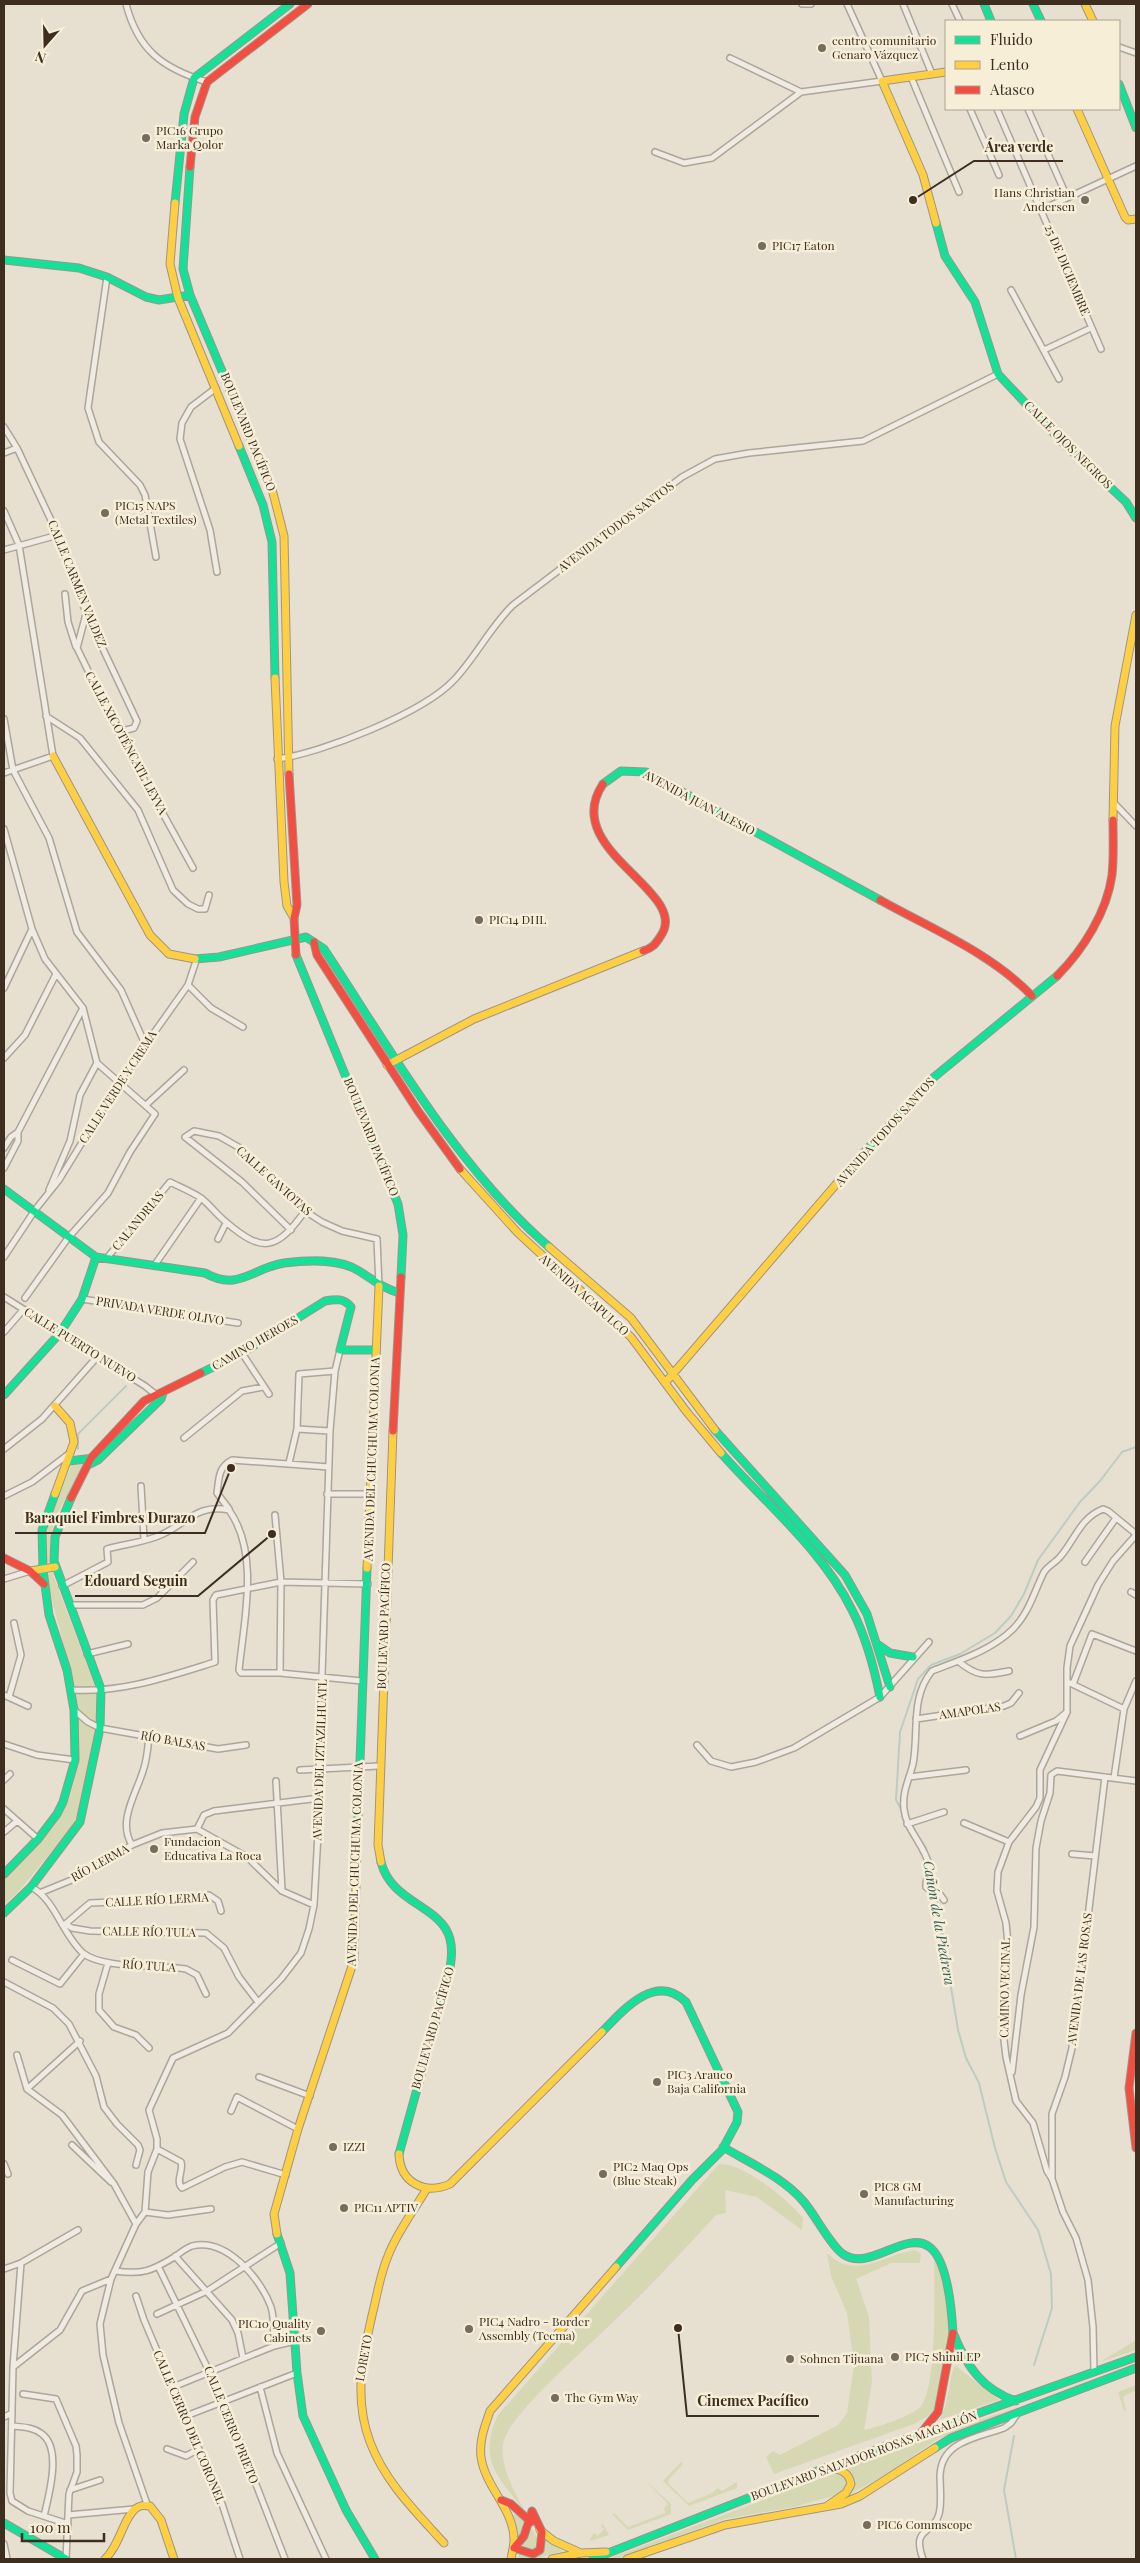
<svg xmlns="http://www.w3.org/2000/svg" width="1140" height="2563" viewBox="0 0 1140 2563" font-family="'Playfair Display',serif">
	<rect width="100%" height="100%" fill="#e7e0d1"/>
	<path fill="#d6d7b3" d="M85,1463l-26,47 -8,23 -2,31 -5,-4v-32l28,-64z
		M52,1572l44,117 1,32 -4,34 -13,59 -11,17 -52,62 -13,12v-25c18,-25 48,-43 61,-72 33,-73 -3,-160 -19,-233z
		M719,2164c25,-1 68,35 84,54l-1,12 -45,-33 -32,-7 1,23 -10,2c-34,37 -68,74 -105,109 -24,24 -103,91 -108,120 -3,25 12,47 22,68 -27,-36 -48,-51 -27,-97z
		M914,2250l7,3 -1,10h-29l-35,16 13,38 3,65 -8,48c11,-2 48,-14 56,-23 18,-19 14,-120 14,-148l10,22 5,46 -1,18 -11,61 -9,10 -14,8 -140,50 -8,-17 7,-6 7,4 58,-30 9,-12 7,-48 -7,-52 -16,-37 -4,-23c28,28 56,2 87,-3z
		M1136,2340v10l-36,12z
		M956,2366l43,34 -60,20c11,-13 9,-49 17,-54z
		M1136,2385v5l-13,7 3,13 -2,1 -6,-19z
		M1020,2406l-84,34 -49,34 -46,25 12,-23 -5,-8 -5,-2z
		M681,2462l2,2 -14,15 -1,4 20,20 22,-9 8,-6 4,3 15,-9v6l-48,18 -26,-25z
		M835,2473l6,2 6,8 -7,11 -46,13 -69,12 -109,40h-9z
		M645,2480l26,24v10l-43,16 -16,-16 2,-1 14,14 37,-14 -1,-5 4,-4z
		M515,2514l9,6 -5,18 -6,-21z
		M603,2524l6,11 -20,6 5,-8 4,3 6,-7 -3,-3z
		M531,2528l8,13 -3,7 -3,2 -9,-2 -1,-3 6,-16z
		M546,2539l17,12 -27,8h-19l3,-7 14,5 5,-2z"/>
	<g fill="none" stroke-linecap="round" stroke-linejoin="round">
		<path stroke="#bcccc2" stroke-width="2" d="M78,1449v-15l48,-48
			M903,1813l-7,-13 4,-68 18,-53 13,-14 29,-11 35,-21 16,-17 13,-22 14,-34 42,-58 20,-21 22,-29 14,-5
			M915,1832l11,16 2,8
			M931,1870l4,20
			M936,1895l22,135 8,28 13,25 16,65 11,34 32,48 13,44 1,34 -18,57
			M1014,2436l-10,54 12,69"/>
		<defs>
			<path id="street" d="M126,4c12,46 36,64 81,78
				M802,4h9
				M903,4l29,70
				M952,4l8,17
				M1119,47l17,6
				M730,58l71,34
				M911,77l48,115
				M970,109l29,66
				M997,109l104,240
				M1028,109l39,88
				M655,152l29,11 28,-5 89,-66 81,-11 -35,-77
				M1041,210l95,-44
				M107,277l-19,131 11,34 41,43 5,10 11,62
				M1011,290l48,89
				M1044,350l47,-22
				M216,388l-25,19 -9,16 -2,16 30,91 7,42
				M4,427l13,21 41,87 28,78 51,108 -3,7 -16,4
				M4,453l13,-5
				M4,511l15,34 34,211 -49,17
				M4,550l54,-15
				M65,594l3,28 8,25
				M86,614l-9,34 41,84 75,136
				M46,716l34,22 58,72 35,80 15,14 10,5h7l4,-14
				M4,719l9,51 36,68 28,94 44,58 24,54
				M277,759c45,-6 146,-46 177,-79 22,-23 36,-53 59,-75l169,-128 33,-18 34,-6 114,-12 135,-67
				M1113,802l23,24
				M4,829l28,100 13,30 38,49 14,55
				M188,985l23,23 32,19
				M4,988l28,-59
				M4,1058l21,-23 31,-61
				M147,1104l37,-34
				M4,1148l7,-11 7,-5
				M4,1168l14,-27v-9l65,-124
				M49,1190l21,-49 10,-46 17,-32
				M291,1230l-49,-48 -57,-45 9,-6 25,5 21,12 65,63 17,11 20,9 35,8 2,47
				M218,1239l8,-16
				M4,1257l31,-47 24,-30 60,-98 69,-97 8,-24
				M106,1259l64,-77c10,5 22,10 31,16 9,7 16,17 25,24 37,32 51,28 79,-11
				M154,1266l47,-68
				M4,1297l141,89 14,11
				M25,1298l43,-60 40,-45 22,-41 25,-38 -58,-51
				M82,1299l156,24
				M4,1332l19,-22
				M242,1353l27,41
				M297,1429l33,2
				M184,1438l58,-47 21,-4
				M4,1449l38,-30 56,-63
				M289,1463l8,-34 2,-55 36,-3
				M141,1486l3,53
				M327,1494h43
				M4,1496l28,-14 38,-29
				M229,1509l-12,-16c2,-14 1,-26 15,-33l97,7
				M275,1515l6,67 -1,91
				M1085,1562l31,-44
				M4,1579l26,-8
				M62,1586l46,-24 -1,-13c18,-5 40,-7 56,-15 26,-13 35,-30 66,-24 31,44 15,109 10,160l2,3h39l82,8
				M1131,1592l5,3
				M70,1605h73l14,-7 36,-36
				M87,1654l41,-10
				M958,1661c19,16 27,15 51,10
				M1070,1683l54,26
				M1073,1684l19,-50 44,17
				M71,1690c51,3 96,-13 144,-28l-2,-62 3,-5 65,-13 87,2
				M4,1695l24,11
				M9,1697l12,-42 -7,-32
				M74,1710l14,12 12,6 118,21 28,-4
				M916,1719l88,-13 7,-3 8,-10
				M1020,1736l36,-15 11,-9
				M4,1744l33,11 38,5
				M697,1745l14,16 20,6 25,-5 38,-14 86,-51 49,-55
				M300,1770l79,-4
				M909,1777l57,-7
				M1114,1778l10,-69 12,-28
				M4,1780l6,-6
				M276,1781l6,110
				M4,1809l34,30
				M964,1823l45,19
				M907,1824l37,-12
				M197,1829l7,-14 10,-4 106,-13
				M4,1832l13,-11
				M132,1845c-15,-23 4,-51 11,-74 4,-11 5,-23 6,-35
				M1072,1854l23,2
				M31,1887c24,12 31,47 52,66 19,16 77,12 103,16l11,6 9,19
				M42,1892l32,-13 58,-34 30,-12 35,-4 50,28 35,34 32,14
				M944,1900l-5,-7 -7,-1 -6,-5c-1,-8 4,-14 3,-22 -5,-21 -23,-35 -25,-56 -2,-17 5,-29 9,-45 6,-31 -3,-67 19,-93 28,-11 60,-21 81,-42 16,-16 21,-37 31,-57 4,-6 12,-10 16,-15 15,-17 20,-39 43,-48l5,2 28,23
				M66,1924l6,4 18,3 116,2 18,15 15,29 19,25
				M63,1926l27,-23 92,-4 27,-4 9,6 3,10
				M12,1960l48,24 24,-30
				M108,1963l-9,31v16l15,17 22,8 13,13
				M4,1982l49,26 16,16 27,52 8,31 13,17 21,21 2,5 -4,15
				M17,2055l10,34 35,26 52,69 22,40
				M1012,2072l9,-77 13,-68 2,-79 5,-27 9,-28 1,-18 6,-4 79,10
				M259,2077l51,19
				M27,2089l53,-48
				M231,2111l6,-14 61,32
				M72,2145l39,37
				M157,2149l24,13c3,8 -6,19 1,26l43,-21 17,-5 44,13
				M4,2164l4,10
				M1052,2178v-64l13,-37 7,-29 33,-271
				M145,2212l23,3 43,-6
				M175,2256l57,64 6,13 5,25
				M21,2263l-8,104 -3,126 2,8 16,10 40,13
				M158,2266l66,136 61,157
				M4,2269l17,-6 57,-33
				M115,2271c27,4 37,0 61,-15 5,-4 10,-8 16,-10 34,-9 69,33 79,61 4,12 2,27 3,39
				M136,2296l8,24 78,184 18,55
				M157,2314l50,-23 74,-48
				M13,2367l47,-37 22,-39 29,-12
				M1094,2372l-1,-45 -5,-47 -12,-42 -13,-26 -11,-33 -5,-8 -14,-48 -17,-22 -10,-44 -4,-34 6,-79 -2,-21 -9,-32 1,-19 11,-30 27,-35 4,-9v-28l27,-58v-44l3,-22 28,-61 15,-24 23,-26
				M173,2387l101,-41 21,-5
				M260,2387l17,66 49,106
				M23,2394l33,5 20,47 1,9v17l-8,22 -3,65
				M186,2416l111,-43
				M4,2417l8,-4
				M12,2426c10,1 21,1 30,8 20,15 7,61 2,82
				M167,2449l19,7 13,-7
				M70,2490l30,-10
				M147,2504l-28,-81 -16,-68 -3,-31 11,-45 25,-55 9,-12 3,-40 9,-23v-10l-8,-29 24,-52 55,-25 53,-54 20,-26 8,-24 5,-24 6,-107 -1,-30 11,-337 5,-60 5,-21
				M68,2515l66,-6
				M4,2544l3,15
				M923,2559c-12,-33 10,-23 16,-45 3,-11 1,-26 1,-38 1,-35 36,-38 64,-48l7,-5 6,-9"/>
			<path id="fast" d="M984,4l7,17
				M1033,4l8,17
				M1119,84l17,44
				M190,167l-7,102 7,26 40,95
				M175,203l9,-89 10,-36 96,-74
				M936,223l9,33 30,46 23,72 64,68 64,60 10,16
				M4,260l75,8 28,9 39,20 13,3 31,-5
				M239,446l24,59 9,37 3,136
				M603,784l18,-13 25,1 234,128
				M296,955l102,249 5,31 -2,42
				M195,959l24,-2 87,-20 18,12c68,103 131,216 225,298
				M857,1160l76,-82 124,-102
				M4,1189l92,68 109,16c34,19 47,-5 79,-10 24,-3 55,-5 75,8 16,10 22,16 40,22
				M201,1373l41,-20 83,-52c11,-2 19,-3 26,6l-11,43h36
				M4,1395l56,-62 22,-34 14,-42
				M715,1430l130,145 22,39 23,73
				M721,1453c44,50 101,96 131,157 14,27 22,57 28,87
				M69,1461l25,-3
				M90,1464l8,-4 63,-61 2,-6
				M877,1644l13,9 23,4
				M357,1845l10,-277
				M381,1862c10,41 61,44 69,77 3,12 1,23 -1,35l-50,180
				M4,1874l34,-35 19,-25 6,-12 12,-42 -1,-50 -7,-40 -18,-55 -6,-45 -1,-40 13,-36
				M4,1913l27,-26 49,-65 20,-94 1,-39 -47,-128 1,-24 16,-39
				M602,2032c22,-23 54,-60 84,-30l52,110 -1,10 -15,28 -30,30 -76,87
				M723,2147c27,16 61,31 81,55 11,13 27,44 39,52 39,28 101,-83 110,79
				M277,2234l13,39 7,100 6,43 43,94 29,49
				M954,2335c13,32 29,55 62,66
				M935,2448l16,-10 185,-70
				M4,2523l62,36
				M593,2559l232,-91 311,-111"/>
			<path id="slow" d="M1085,4l8,17
				M1077,109l48,108 3,3 8,-1
				M175,203l-5,61 8,34 61,148
				M936,223l-13,-48 -41,-94 64,-9
				M230,390l42,99 12,47 5,238
				M275,678l9,204 3,24 7,12
				M53,756l97,179 19,19 26,5
				M1113,820l2,-94 21,-111
				M387,1065l87,-46 169,-68
				M460,1169l58,64 113,104 55,74 35,42
				M549,1247l82,71 84,112
				M665,1383l192,-223
				M55,1406l15,17 4,19 -19,52
				M367,1568l12,-282
				M30,1571l25,-4
				M381,1862l-3,-17 15,-414
				M399,2154c1,29 26,41 51,30l152,-152
				M426,2190c-13,22 -29,42 -38,66 -7,16 -10,34 -14,51 -11,46 -21,90 -4,135 15,40 46,70 74,101
				M277,2234l-3,-20 24,-85 56,-169 3,-115
				M827,2506l19,-13 5,-9c-2,-12 -11,-15 -22,-16
				M540,2530l14,11 27,12
				M105,2559c15,-14 18,-40 30,-50 5,-4 9,-4 15,-3l11,14 13,39
				M511,2559c1,-6 3,-13 3,-19 0,-31 -29,-53 -33,-83 -2,-17 4,-31 9,-46l126,-144
				M552,2559l29,-6 25,-1
				M627,2559l98,-34 116,-21 19,-8 75,-48"/>
			<path id="jam" d="M190,167l5,-50 12,-35 101,-78
				M289,774l8,131 -3,13 2,37
				M603,784c-45,67 91,108 57,153 -5,8 -8,11 -17,14
				M880,900c52,29 111,53 152,96
				M314,942l3,13 101,156 42,58
				M1057,976c26,-26 50,-64 55,-101 2,-18 1,-37 1,-55
				M393,1431l8,-154
				M71,1498l20,-40 53,-57 57,-28
				M4,1558l26,13 14,13
				M1136,2033l-7,55 7,60
				M921,2433l17,-21 15,-79
				M501,2500l10,4 20,18
				M532,2511l10,21 -2,18 -7,4 -19,-6 10,-12z"/>
		</defs>
		<use href="#street" stroke="#ada599" stroke-width="8"/>
		<use href="#fast" stroke="#9c958a" stroke-width="9"/>
		<use href="#slow" stroke="#9c958a" stroke-width="9"/>
		<use href="#jam" stroke="#9c958a" stroke-width="9"/>
		<use href="#street" stroke="#efebe3" stroke-width="5"/>
		<use href="#fast" stroke="#16e098" stroke-width="7"/>
		<use href="#slow" stroke="#ffcf43" stroke-width="7"/>
		<use href="#jam" stroke="#f24e42" stroke-width="7"/>
	</g>
	<g fill="#786c5e" stroke="#f7eed8" stroke-width="2">
		<circle cx="822" cy="48" r="5"/>
		<circle cx="146" cy="138" r="5"/>
		<circle cx="1085" cy="200" r="5"/>
		<circle cx="762" cy="246" r="5"/>
		<circle cx="105" cy="513" r="5"/>
		<circle cx="479" cy="920" r="5"/>
		<circle cx="154" cy="1849" r="5"/>
		<circle cx="657" cy="2082" r="5"/>
		<circle cx="333" cy="2147" r="5"/>
		<circle cx="603" cy="2174" r="5"/>
		<circle cx="864" cy="2194" r="5"/>
		<circle cx="344" cy="2208" r="5"/>
		<circle cx="469" cy="2329" r="5"/>
		<circle cx="321" cy="2331" r="5"/>
		<circle cx="895" cy="2357" r="5"/>
		<circle cx="790" cy="2359" r="5"/>
		<circle cx="555" cy="2398" r="5"/>
		<circle cx="867" cy="2525" r="5"/>
	</g>
	<g text-anchor="middle" stroke-width="5" stroke-linejoin="round" paint-order="stroke">
		<g font-size="12" fill="#3d2e20" stroke="#f7eed8" text-anchor="start">
			<text x="832" y="45">centro comunitario<tspan x="832" dy="14">Genaro Vázquez</tspan></text>
			<text x="156" y="135">PIC16 Grupo<tspan x="156" dy="14">Marka Qolor</tspan></text>
			<text x="1075" y="197" text-anchor="end">Hans Christian<tspan x="1075" dy="14">Andersen</tspan></text>
			<text x="772" y="250">PIC17 Eaton</text>
			<text x="115" y="510">PIC15 NAPS<tspan x="115" dy="14">(Metal Textiles)</tspan></text>
			<text x="489" y="924">PIC14 DHL</text>
			<text x="164" y="1846">Fundacion<tspan x="164" dy="14">Educativa La Roca</tspan></text>
			<text x="667" y="2079">PIC3 Arauco<tspan x="667" dy="14">Baja California</tspan></text>
			<text x="343" y="2151">IZZI</text>
			<text x="613" y="2171">PIC2 Maq Ops<tspan x="613" dy="14">(Blue Steak)</tspan></text>
			<text x="874" y="2191">PIC8 GM<tspan x="874" dy="14">Manufacturing</tspan></text>
			<text x="354" y="2212">PIC11 APTIV</text>
			<text x="479" y="2326">PIC4 Nadro - Border<tspan x="479" dy="14">Assembly (Tecma)</tspan></text>
			<text x="311" y="2328" text-anchor="end">PIC10 Quality<tspan x="311" dy="14">Cabinets</tspan></text>
			<text x="905" y="2361">PIC7 Shinil EP</text>
			<text x="800" y="2363">Sohnen Tijuana</text>
			<text x="565" y="2402">The Gym Way</text>
			<text x="877" y="2529">PIC6 Commscope</text>
		</g>
		<g font-size="12" fill="#3d2e20" stroke="#f7eed8">
			<text transform="translate(1067 270) rotate(67)" y="4">25 DE DICIEMBRE</text>
			<text transform="translate(248 432) rotate(68)" y="4">BOULEVARD PACÍFICO</text>
			<text transform="translate(1068 445) rotate(45)" y="4">CALLE OJOS NEGROS</text>
			<text transform="translate(616 527) rotate(-37)" y="4">AVENIDA TODOS SANTOS</text>
			<text transform="translate(77 584) rotate(68)" y="4">CALLE CARMEN VALDEZ</text>
			<text transform="translate(126 743) rotate(62)" y="4">CALLE XICOTÉNCATL LEYVA</text>
			<text transform="translate(699 803) rotate(28)" y="4">AVENIDA JUAN ALESIO</text>
			<text transform="translate(118 1087) rotate(-57)" y="4">CALLE VERDE Y CREMA</text>
			<text transform="translate(885 1132) rotate(-48)" y="4">AVENIDA TODOS SANTOS</text>
			<text transform="translate(371 1137) rotate(68)" y="4">BOULEVARD PACÍFICO</text>
			<text transform="translate(274 1181) rotate(42)" y="4">CALLE GAVIOTAS</text>
			<text transform="translate(138 1221) rotate(-50)" y="4">CALANDRIAS</text>
			<text transform="translate(584 1295) rotate(42)" y="4">AVENIDA ACAPULCO</text>
			<text transform="translate(160 1311) rotate(9)" y="4">PRIVADA VERDE OLIVO</text>
			<text transform="translate(255 1343) rotate(-30)" y="4">CAMINO HEROES</text>
			<text transform="translate(80 1345) rotate(32)" y="4">CALLE PUERTO NUEVO</text>
			<text transform="translate(372 1459) rotate(-88)" y="4">AVENIDA DEL CHUCHUMA COLONIA</text>
			<text transform="translate(384 1626) rotate(-88)" y="4">BOULEVARD PACÍFICO</text>
			<text transform="translate(970 1711) rotate(-8)" y="4">AMAPOLAS</text>
			<text transform="translate(173 1741) rotate(10)" y="4">RÍO BALSAS</text>
			<text transform="translate(320 1760) rotate(-88)" y="4">AVENIDA DEL IZTAZILHUATL</text>
			<text transform="translate(100 1863) rotate(-29)" y="4">RÍO LERMA</text>
			<text transform="translate(355 1864) rotate(-88)" y="4">AVENIDA DEL CHUCHUMA COLONIA</text>
			<text transform="translate(157 1900) rotate(-3)" y="4">CALLE RÍO LERMA</text>
			<text transform="translate(149 1932) rotate(1)" y="4">CALLE RÍO TULA</text>
			<text transform="translate(149 1966) rotate(4)" y="4">RÍO TULA</text>
			<text transform="translate(1080 1979) rotate(-83)" y="4">AVENIDA DE LAS ROSAS</text>
			<text transform="translate(1005 1988) rotate(-89)" y="4">CAMINO VECINAL</text>
			<text transform="translate(433 2028) rotate(-74)" y="4">BOULEVARD PACÍFICO</text>
			<text transform="translate(364 2358) rotate(-80)" y="4">LORETO</text>
			<text transform="translate(231 2425) rotate(68)" y="4">CALLE CERRO PRIETO</text>
			<text transform="translate(189 2427) rotate(67)" y="4">CALLE CERRO DEL CORONEL</text>
			<text transform="translate(864 2456) rotate(-20)" y="4">BOULEVARD SALVADOR ROSAS MAGALLÓN</text>
		</g>
		<g font-size="14" font-style="italic" fill="#2f5d5a" stroke="#f7eed8">
			<text transform="translate(939 1923) rotate(80)" y="5">Cañón de la Piedrera</text>
		</g>
	</g>
	<path fill="none" stroke="#3d2e20" stroke-width="2" d="M913 200L974 161H1063M231 1468L205 1533H15M272 1534L198 1596H75M678 2328L687 2416H819"/>
	<g fill="#3d2e20" stroke="#f7eed8" stroke-width="2">
		<circle cx="913" cy="200" r="5"/>
		<circle cx="231" cy="1468" r="5"/>
		<circle cx="272" cy="1534" r="5"/>
		<circle cx="678" cy="2328" r="5"/>
	</g>
	<g font-size="14" text-anchor="middle" font-weight="bold" fill="#3d2e20" stroke="#f7eed8" stroke-width="5" stroke-linejoin="round" paint-order="stroke">
		<text x="1019" y="152">Área verde</text>
		<text x="110" y="1523">Baraquiel Fimbres Durazo</text>
		<text x="136" y="1586">Edouard Seguin</text>
		<text x="753" y="2406">Cinemex Pacífico</text>
	</g>
	<rect width="1140" height="2563" fill="none" stroke="#3d2e20" stroke-width="10"/>
	<rect x="945" y="20" width="175" height="90" fill="#f7eed8" stroke="#ada18e"/>
	<rect x="955" y="36" width="25" height="8" fill="#16e098" stroke="#ada18e"/>
	<text x="990" y="45" font-size="15" fill="#3d2e20">Fluido</text>
	<rect x="955" y="61" width="25" height="8" fill="#ffcf43" stroke="#ada18e"/>
	<text x="990" y="70" font-size="15" fill="#3d2e20">Lento</text>
	<rect x="955" y="86" width="25" height="8" fill="#f24e42" stroke="#ada18e"/>
	<text x="990" y="95" font-size="15" fill="#3d2e20">Atasco</text>
	<g transform="translate(45 45) rotate(200)" stroke="#f7eed8" stroke-width="4" paint-order="stroke">
	<path d="M0-4L9 19L0 12L-9 19Z" fill="#3d2e20"/>
	<text y="-8" font-size="14" font-weight="bold" text-anchor="middle" fill="#3d2e20">N</text>
	</g>
	<path d="M22 2533v8h82v-8" fill="none" stroke="#3d2e20" stroke-width="2.5"/>
	<text x="30" y="2533" font-size="15" fill="#3d2e20" stroke="#f7eed8" stroke-width="4" paint-order="stroke">100 m</text>
</svg>
